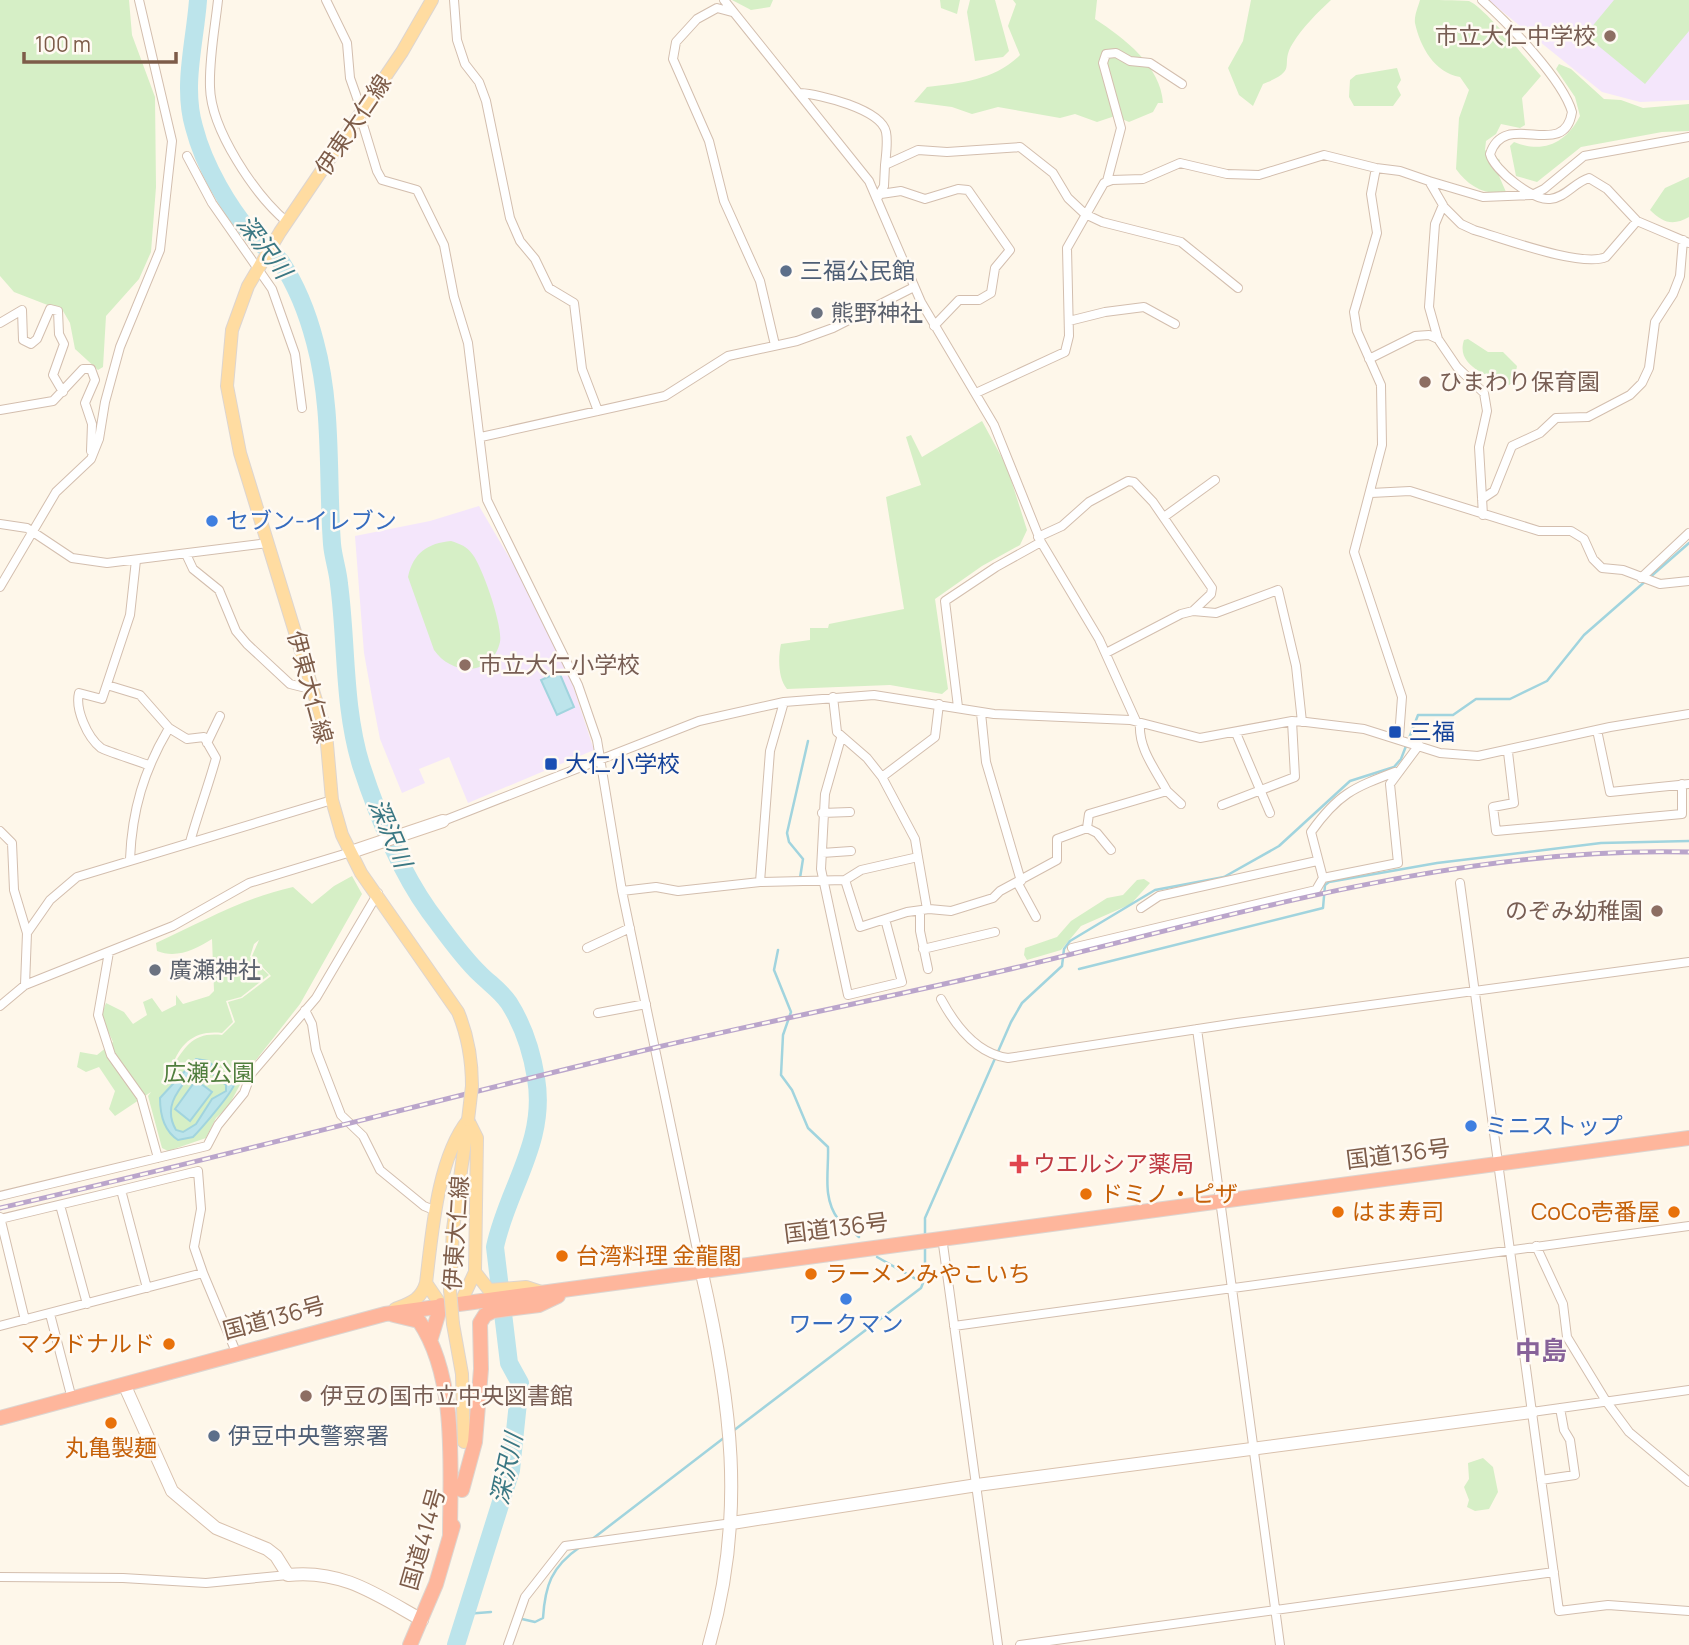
<svg xmlns="http://www.w3.org/2000/svg" width="1689" height="1645" viewBox="0 0 1689 1645" font-family="Manrope,'Noto Sans JP',sans-serif">
	<rect width="100%" height="100%" fill="#fef7ea"/>
	<path fill="#f4e6fb" d="M1488,0h201v100l-49,2 -38,-10z
		M479,506l43,73 48,98 24,73 -126,53 -19,-46 -30,12 6,14 -23,10 -22,-54 -7,-36 -9,-50 -9,-117 75,-15z"/>
	<path fill="#d6efc6" fill-rule="evenodd" d="M0,0h129l3,35 23,62 1,90 -5,65 -12,27 -33,37 -3,51 -5,3 -23,-21 -5,-26 -7,-12 -49,-19 -14,-16z
		M732,0h41l-3,7 -19,3z
		M940,0h20l-3,14 -16,-6z
		M970,0h25l14,51 -6,6 -28,4 -8,-49z
		M1013,0h84l-2,19c29,19 66,47 68,84h-5l-5,9 -24,10 -14,-6 -18,6 -22,-8 -15,4 -62,-11 -26,7 -20,-7 -38,-5 13,-15c34,-4 68,-7 93,-32l-12,-29 8,-22z
		M1251,0h80c-14,13 -28,27 -38,43 -15,23 8,26 -30,41l-10,22 -14,-11 -11,-27 15,-27z
		M1420,0c15,0 36,0 49,1 15,6 59,60 72,75l-19,22 3,27 -5,3 -19,-4 -5,10 -10,7 -1,9 15,10 -1,16 7,16c-21,4 -38,-6 -50,-23l3,-51 10,-28 -9,-13c-25,-4 -40,-30 -45,-54 -1,-7 3,-16 5,-23z
		M1614,0h75v31l-44,53 -60,-49z
		M1559,64l12,5 33,30 17,1 22,8 46,-4v27l-27,1 -81,15 -44,35 -21,-6 -6,-30 4,-4c29,12 52,1 66,-26l-5,-19 -19,-28z
		M1397,68l4,12 -4,7 4,8 -8,11h-39l-5,-9 1,-17 6,-5z
		M1689,177v40c-16,9 -26,6 -39,-7l15,-22z
		M1468,339l20,13h15l14,14 -3,16 -5,3c-19,-9 -54,-18 -45,-45z
		M982,421l25,46 20,63 -7,15 -38,21 -47,33 13,90 -6,5 -52,-9 -103,4c-9,-10 -9,-32 -6,-45l29,-4v-12h18l1,-4 75,-15 -18,-112 35,-12 -15,-48 5,-2 11,22z
		M451,541c9,3 16,5 22,14 10,14 30,71 27,87 -8,35 -48,34 -66,8l-26,-73c5,-24 20,-34 43,-36z
		M352,876l10,18 -62,110 -52,66 -20,37 -12,11 -10,20 -38,13 -6,-3 -14,-52 3,-4 -36,24 -6,-7 6,-18 -16,-24 -13,5 -9,-5 3,-15 17,3 16,-13 -12,-26 5,-13 18,9 9,12 14,-9 -4,-13 9,-4 10,14 14,-7v-10l7,9 26,-8 5,-5 -2,-52c-16,10 -35,20 -55,12l-1,-8c46,-21 87,-45 137,-56l19,17 22,-18zM259,940l-7,16 19,20 -29,22 -14,4 7,20 -13,13c-29,-3 -36,11 -50,32 8,-24 23,-37 50,-34l11,-11 -7,-21 15,-4 28,-22 -19,-18 4,-13z
		M1144,879l6,4 -19,21 -50,22 -20,24 -34,10 -3,-5 1,-7 32,-11 14,-16 36,-23 16,-3 14,-15z
		M1483,1458l10,9 5,25 -9,17 -14,2 -8,-4 2,-7 -5,-13 5,-8 -1,-16z"/>
	<path fill="#bce4eb" stroke="#a1d4de" stroke-width="2" fill-rule="evenodd" d="M559,672l15,35 -17,8 -16,-35z
		M196,1059l12,2 26,24c-3,9 -33,44 -41,52l-15,3c-14,-9 -18,-27 -18,-42zM197,1066l8,2 21,17v6l-14,8 -16,25 -13,8 -7,-2c-15,-26 6,-43 21,-64z
		M196,1080l16,12 -22,29 -15,-12z"/>
	<g fill="none" stroke-linecap="round" stroke-linejoin="round">
		<path stroke="#a1d4de" stroke-width="2.5" d="M800,878l3,-19 -14,-17 -2,-9 21,-92
			M778,950l-4,20 17,42 -8,23 -2,40 11,15 16,38 20,19c1,25 -6,50 10,72 5,7 14,11 21,18
			M1079,969l244,-61 2,-23 4,-3 108,-19 164,-20 88,-2
			M925,1235v-17l86,-196 11,-19 40,-37 2,-17 6,-8 85,-51 69,-13 55,-31 71,-65 44,-14 7,-8 17,-44h35l23,-16h34l37,-18 37,-46 105,-92
			M877,1257l46,26
			M733,1431l188,-143 4,-10v-33
			M591,1540l134,-103
			M465,1614l26,-2
			M522,1619l13,3 8,-4c2,-32 8,-51 37,-71"/>
		<path stroke="#bce4eb" stroke-width="18" d="M198,0c-3,42 -16,86 -4,127 10,39 35,82 62,112 8,8 18,14 25,23 15,23 27,53 34,80 18,66 12,135 17,202 1,13 6,27 7,40 8,60 4,122 22,181 16,49 38,104 68,146 16,21 32,45 51,63 10,10 21,17 29,29 14,22 23,50 27,75 11,64 -29,111 -41,169l14,116 11,20 -9,87 -55,175"/>
		<defs>
			<path id="street" d="M218,0c-3,28 -9,58 -8,87 1,43 45,108 77,135
				M326,0l21,43 3,35 12,34
				M454,0l3,40 8,24 14,18 7,19 24,117 10,23 15,18 14,29 25,15 8,66 16,42
				M724,0l145,181 52,121 73,123 47,117 58,97 37,82
				M1482,0c26,23 81,80 90,112 -8,50 -67,-4 -82,42 4,16 43,47 60,45 15,-1 25,-17 39,-21l18,11 30,32 52,22
				M732,12l-15,-4 -20,11 -21,23 -3,17 36,82 15,60 36,80 15,64
				M800,93c19,1 81,16 86,39 2,10 0,23 -1,33
				M360,115l17,56 5,9 35,10 27,55 10,52 14,46 19,157 91,185 19,55 25,151 79,378
				M187,156l25,47 60,86 23,65 7,54
				M1376,168l-5,26 6,39 -23,79 3,19 24,54 1,60 -28,107 48,145 -3,40
				M1107,181l14,-53 -18,-65 3,-9 10,-1 14,8 20,2 32,21
				M1429,181l54,16 49,-2 12,-6 40,-33 105,-19
				M881,194l20,-3 24,8 33,-10 10,1 42,60 -15,18 -4,25 -12,7h-20l-25,26
				M878,197l6,-11 1,-21 33,-15 29,2 73,-5 33,26 15,25 17,16 17,8 79,20 57,46
				M1443,206l18,18 13,6c28,8 108,38 132,27l31,-36
				M1069,321l36,-9 39,-5 31,17
				M0,323l22,-13 1,30 8,4 6,-5 13,-30 8,2 1,23 5,10 -11,31 10,17
				M1369,359l46,-23 14,-1 9,4 19,28 27,26 3,18 -8,36 4,68
				M976,393l89,-41 4,-16 -2,-88 37,-65 8,-3 31,-1 37,-16 47,11 32,1 65,-20 52,13 24,3 29,10 14,24 -8,19 -6,83 9,32
				M0,410l53,-9 30,-32h8l4,11 -10,23 7,21 -1,27
				M481,437l184,-41 63,-40 69,-15 36,-13 81,-41
				M1371,493l39,-2 129,40h32l13,8 9,20 9,9 21,2 37,14 29,-3
				M1482,499l12,-8 18,-45 28,-13 16,-15 32,-1 42,-22 12,-12 7,-15 6,-46 18,-28 7,-18 3,-36
				M1164,517l51,-37
				M0,524l27,4 45,30 35,5 161,-20
				M1038,537l24,-11 27,-24 39,-21 6,1 19,20 59,86 -1,6 -18,17
				M186,554l7,15 26,21 17,41 11,13 43,40 24,6
				M136,560l-6,55 -28,84 -23,-6c-4,16 8,44 22,55 5,3 40,14 47,17
				M1641,578l48,-45
				M0,587l56,-95 35,-33 8,-20 6,-37 15,-55 40,-97 12,-109 -33,-141
				M1106,653l75,-39 12,-3 23,2 62,-23 18,76 6,56
				M107,685l33,10 29,33c-25,42 -37,82 -39,131
				M833,697l4,35 30,26 15,19
				M958,707l-13,-106 51,-34 45,-25
				M981,713l5,49 35,119
				M169,728l18,11 17,-2 12,21c-8,29 -18,55 -26,84
				M1597,730l13,62 79,-8
				M1236,733l34,80
				M841,738l-16,56 -4,75 27,126 54,-13 -17,-63
				M207,743l13,-27
				M1508,752l6,51 -21,4 3,24 186,-17v-30
				M1167,791l14,13
				M1222,805l73,-28 -3,-56
				M822,813l28,-1
				M443,821l256,-100 85,-19 90,-7 120,19 136,6 70,18 92,-17 14,1 58,7 76,24 38,3 132,-29 79,-13
				M1087,828l10,5 14,17
				M0,831l12,12 2,47 13,43 -2,52
				M822,853l29,-2
				M918,857l9,52
				M1323,878l-12,-46c27,-38 42,-44 84,-60
				M845,880l15,47 47,-15 22,-3 22,2 42,-13 7,-7 57,-31v-21l30,-11 2,-14 78,-23c-12,-22 -29,-43 -27,-68
				M760,882l85,-2 16,-10 57,-13 -3,-18 -33,-62 53,-40 4,-33
				M1017,882l19,35
				M1460,883l99,728 49,-6 81,6
				M622,891l34,-4 22,4 82,-9 10,-131 14,-49
				M1141,908l18,-12 158,-35
				M920,911v20l8,38
				M27,933l23,-33 27,-23 255,-77
				M587,948l43,-20
				M1072,948l244,-58 7,-12 75,-15 -8,-79 29,-39
				M923,949l72,-17
				M109,952l-11,63 13,40 30,42 17,61
				M941,999c14,26 36,55 67,59l229,-35 452,-61
				M0,1006l25,-21 148,-59 76,-43 102,-31
				M305,1010l7,14 4,26 25,65 22,21 17,34 44,36 12,5
				M598,1013l48,-9
				M1197,1029l83,616
				M121,1190l77,-19 3,38 -7,38 9,26
				M0,1196l207,-50 11,-21 26,-32 7,-19 65,-76 62,-105
				M60,1205l27,99
				M0,1217l25,103
				M0,1219l121,-29 26,98
				M942,1237l56,408
				M1536,1246l27,58 4,33 39,64 23,31 60,50
				M50,1314l22,85
				M0,1326l203,-53 33,79
				M954,1326l735,-100
				M1532,1412l157,-22
				M1541,1480l34,-5 -5,-35 -6,-10 -4,-22
				M0,1577l123,1 83,5 82,-8
				M508,1645l17,-48 40,-51 167,-23
				M1020,1645l534,-73"/>
			<path id="secondary" d="M351,852l92,-31
				M701,1269c30,131 46,245 8,376
				M124,1384l48,107 44,37 51,21 9,7 12,19c54,-6 89,20 134,45
				M732,1523l245,-38 555,-73"/>
			<path id="primary" d="M432,0l-30,52 -122,180 -32,54 -16,44 -5,56 13,67 86,280 6,67 10,35 19,38 97,139c10,24 14,47 14,74
				M468,1120l9,18 -2,134 14,18 37,-3 18,6
				M450,1290l3,-61 15,-109
				M461,1302l14,-30
				M441,1305l-15,-22c6,-49 11,-124 42,-163
				M395,1309c15,-6 26,-9 31,-26
				M453,1324l9,50 2,68"/>
			<path id="highway" d="M394,1315l25,6c39,57 31,149 31,215
				M431,1338l10,-33
				M0,1418l385,-104 1304,-176
				M462,1490l13,-48 6,-73 -1,-46 5,-8 8,-4 46,-6 19,-9
				M410,1645l26,-61 17,-58"/>
		</defs>
		<use href="#street" stroke="#d3beae" stroke-width="10"/>
		<use href="#secondary" stroke="#d9c1ad" stroke-width="14"/>
		<use href="#primary" stroke="#ddd5d0" stroke-width="14"/>
		<use href="#highway" stroke="#ddd5d0" stroke-width="16"/>
		<use href="#street" stroke="#fff" stroke-width="8"/>
		<use href="#secondary" stroke="#fff" stroke-width="12"/>
		<use href="#primary" stroke="#ffdca1" stroke-width="12"/>
		<use href="#highway" stroke="#feb69c" stroke-width="14"/>
		<defs>
			<path id="rail" d="M0,1208c220,-50 439,-109 658,-161 116,-27 232,-50 348,-77 224,-53 451,-124 683,-118"/>
		</defs>
		<use href="#rail" stroke="#baa5cb" stroke-width="5"/>
		<use href="#rail" stroke="#fffaf3" stroke-width="2.5" stroke-dasharray="8" stroke-linecap="butt"/>
		<defs>
			<path id="primary-bridge" d="M468,1120l4,-34
				M450,1290l3,34"/>
		</defs>
		<use href="#primary-bridge" stroke="#ddd5d0" stroke-width="14" stroke-linecap="butt"/>
		<use href="#primary-bridge" stroke="#ffdca1" stroke-width="12"/>
	</g>
	<g fill="#8d6e63" stroke="#fffaf3" stroke-width="2.5">
		<circle cx="1610" cy="36" r="7"/>
		<circle cx="1425" cy="382" r="7"/>
		<circle cx="465" cy="665" r="7"/>
		<circle cx="1657" cy="911" r="7"/>
		<circle cx="306" cy="1396" r="7"/>
	</g>
	<g fill="#5c6f8a" stroke="#fffaf3" stroke-width="2.5">
		<circle cx="786" cy="271" r="7"/>
		<circle cx="214" cy="1436" r="7"/>
	</g>
	<g fill="#6b7280" stroke="#fffaf3" stroke-width="2.5">
		<circle cx="817" cy="313" r="7"/>
		<circle cx="155" cy="970" r="7"/>
	</g>
	<g fill="#3f7fe0" stroke="#fffaf3" stroke-width="2.5">
		<circle cx="212" cy="521" r="7"/>
		<circle cx="1471" cy="1126" r="7"/>
		<circle cx="846" cy="1299" r="7"/>
	</g>
	<g fill="#1a4fb4" stroke="#fffaf3" stroke-width="2.5">
		<rect x="1388" y="725" width="14" height="14" rx="3.5"/>
		<rect x="544" y="757" width="14" height="14" rx="3.5"/>
	</g>
	<path fill="#e0444e" stroke="#fffaf3" stroke-width="2.5" d="M1015.5 1153.5h7v7h7v7h-7v7h-7v-7h-7v-7h7z"/>
	<g fill="#e8710a" stroke="#fffaf3" stroke-width="2.5">
		<circle cx="1086" cy="1194" r="7"/>
		<circle cx="1338" cy="1212" r="7"/>
		<circle cx="1674" cy="1212" r="7"/>
		<circle cx="562" cy="1256" r="7"/>
		<circle cx="811" cy="1274" r="7"/>
		<circle cx="169" cy="1344" r="7"/>
		<circle cx="111" cy="1423" r="7"/>
	</g>
	<g text-anchor="middle" stroke-width="5" stroke-linejoin="round" paint-order="stroke">
		<g font-size="23" fill="#785e54" stroke="#fffaf3" text-anchor="start">
			<text x="1596" y="44" text-anchor="end">市立大仁中学校</text>
			<text x="1439" y="390">ひまわり保育園</text>
			<text x="479" y="673">市立大仁小学校</text>
			<text x="1643" y="919" text-anchor="end">のぞみ幼稚園</text>
			<text x="320" y="1404">伊豆の国市立中央図書館</text>
		</g>
		<g font-size="23" fill="#7d5c49" stroke="#fffaf3">
			<text transform="translate(353 125) rotate(-56)" y="8">伊東大仁線</text>
			<text transform="translate(310 687) rotate(75)" y="8">伊東大仁線</text>
			<text transform="translate(1398 1154) rotate(-7)" y="8">国道136号</text>
			<text transform="translate(836 1228) rotate(-7)" y="8">国道136号</text>
			<text transform="translate(456 1233) rotate(-86)" y="8">伊東大仁線</text>
			<text transform="translate(274 1318) rotate(-15)" y="8">国道136号</text>
			<text transform="translate(423 1539) rotate(-74)" y="8">国道414号</text>
		</g>
		<g font-size="23" fill="#4e5e75" stroke="#fffaf3" text-anchor="start">
			<text x="800" y="279">三福公民館</text>
			<text x="228" y="1444">伊豆中央警察署</text>
		</g>
		<g font-size="23" fill="#5b616d" stroke="#fffaf3" text-anchor="start">
			<text x="831" y="321">熊野神社</text>
			<text x="169" y="978">廣瀬神社</text>
		</g>
		<g font-size="23" fill="#366cbe" stroke="#fffaf3" text-anchor="start">
			<text x="226" y="529">セブン-イレブン</text>
			<text x="1485" y="1134">ミニストップ</text>
			<text x="846" y="1332" text-anchor="middle">ワークマン</text>
		</g>
		<g font-size="23" fill="#164399" stroke="#fffaf3" text-anchor="start">
			<text x="1409" y="740">三福</text>
			<text x="565" y="772">大仁小学校</text>
		</g>
		<g font-size="23" fill="#507e3d" stroke="#fffaf3">
			<text x="209" y="1081">広瀬公園</text>
		</g>
		<g font-size="23" fill="#be3a42" stroke="#fffaf3" text-anchor="start">
			<text x="1033" y="1172">ウエルシア薬局</text>
		</g>
		<g font-size="23" fill="#c56008" stroke="#fffaf3" text-anchor="start">
			<text x="1100" y="1202">ドミノ・ピザ</text>
			<text x="1352" y="1220">はま寿司</text>
			<text x="1660" y="1220" text-anchor="end">CoCo壱番屋</text>
			<text x="576" y="1264">台湾料理 金龍閣</text>
			<text x="825" y="1282">ラーメンみやこいち</text>
			<text x="155" y="1352" text-anchor="end">マクドナルド</text>
			<text x="111" y="1456" text-anchor="middle">丸亀製麺</text>
		</g>
		<g font-size="24" font-style="italic" fill="#3a7783" stroke="#fffaf3">
			<text transform="translate(264 247) rotate(53)" y="8">深沢川</text>
			<text transform="translate(390 833) rotate(67)" y="8">深沢川</text>
			<text transform="translate(507 1469) rotate(-78)" y="8">深沢川</text>
		</g>
		<g font-size="26" font-weight="bold" fill="#876299" stroke="#fffaf3">
			<text x="1541" y="1360">中島</text>
		</g>
	</g>
	<path d="M24 52v10h152v-10" fill="none" stroke="#7d5c49" stroke-width="3.5"/>
	<text x="35" y="52" font-size="21" fill="#7d5c49" stroke="#fffaf3" stroke-width="5" paint-order="stroke">100 m</text>
</svg>
